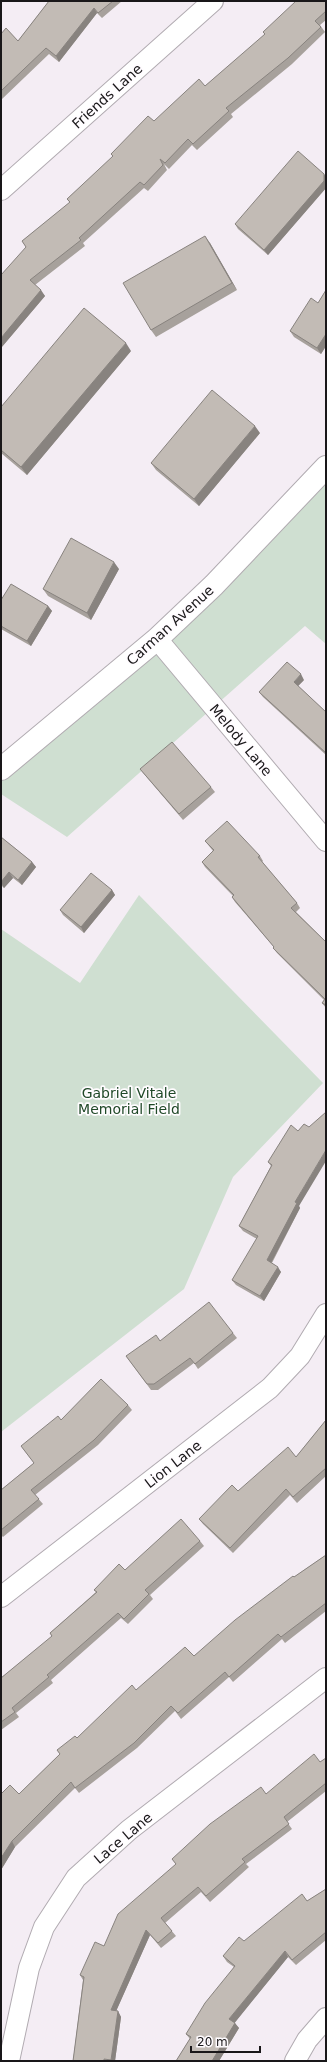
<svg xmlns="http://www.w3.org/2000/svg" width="327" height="2062" viewBox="0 0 327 2062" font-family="'DejaVu Sans',sans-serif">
	<rect width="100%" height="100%" fill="#f4edf4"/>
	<path fill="#cfdfd1" d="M326,470v174l-21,-18 -238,211 -66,-43v-20z
		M139,895l184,188 -90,94 -49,112 -183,143v-503l79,54z"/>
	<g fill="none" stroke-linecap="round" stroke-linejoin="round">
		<defs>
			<path id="minor" d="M1,190l212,-189
				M157,639l169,202
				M1,1597l269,-209 30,-32 26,-42
				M9,2061l20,-93 15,-41 32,-49 53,-48 197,-152
				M295,2061l12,-21 19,-22"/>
			<path id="secondary" d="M1,769l156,-130 57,-54 112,-118"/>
		</defs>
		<use href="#minor" stroke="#b1abb1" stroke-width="22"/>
		<use href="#secondary" stroke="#b1abb1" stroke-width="24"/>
		<use href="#minor" stroke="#fff" stroke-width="20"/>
		<use href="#secondary" stroke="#fff" stroke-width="22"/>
	</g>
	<path fill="#a7a19c" d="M49,1h73l-20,17 -5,-5 -38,49 -10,-8 -48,46v-66l17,7z
		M326,1v19l-6,5 5,7 -33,32 -61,50 2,3 -36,33 -5,-5 -23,24 -5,-5 3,6 -19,21 -4,-3 -61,55 2,3 -50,39 10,11 -44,52 25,-101 -4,-6 48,-38 -3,-4 46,-42 -2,-3 43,-33 51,-35 60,-51 -2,-3z
		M326,177v11l-58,67 -30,-26 -3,-5z
		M210,243l27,47 -81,47 -5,-7z
		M326,290v56l-5,8 -27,-17 -4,-6 28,-28z
		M131,351l-104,124 -26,-22v-46z
		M260,433l-61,73 -43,-36 -5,-7z
		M119,569l-28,51 -43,-24 -5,-7z
		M1,600l47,6 4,5 -21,35 -30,-17z
		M304,680l-6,6 28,26v43l-63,-58 -4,-5z
		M140,769l71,18 4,5 -32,28 -39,-46z
		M1,837l31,25 4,5 -14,18 -9,-7 -9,10 -3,-3z
		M205,841l55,15 3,5 -1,1 35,41 3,5 -4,4 30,30v66l-4,-5 2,-3 -47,-47 -4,-5 1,-1 -39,-45 -3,-5 1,-1 -28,-29 -3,-5 11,-11z
		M112,890l3,5 -31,38 -21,-18 -3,-5z
		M309,1127l-10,79 1,2 -28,55 9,9 -17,29 -28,-16 -4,-5 25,-41 -14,-8 -4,-5 32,-60 -3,-4 30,-31z
		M233,1333l4,5 -39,31 -4,-6 -36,27h-7l-25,-34 34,-15z
		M128,1405l4,5 -34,35 -63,50 8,9 -40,33 -2,-2v-45l33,-27 -13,-17 40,-26z
		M326,1420v56l-29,27 -7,-8 -57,58 -30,-29 -4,-5 39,-28 58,-34z
		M200,1541l4,5 -54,49 3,4 -25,25 -7,-6 -70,62 2,3 -37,30 3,4 -18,13v-52l51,-41 -2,-4 46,-41 -2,-2 31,-20z
		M326,1555v56l-41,32 -3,-4 -49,43 -4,-5 -48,42 -6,-8 -38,37 -58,45 -4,-5 -60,59 -14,23v-76h18l41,-40 -3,-4 20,-12 59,-48 58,-34 100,-79z
		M326,1758v33l-39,31 5,7 -46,35 3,3 -39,35 -9,-10 -36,31 11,13 -15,12 -11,-13 -34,76h2l3,6 -6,44h-42l10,-81 -3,-5 24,-29 72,-82 -4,-5 94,-65 54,-32z
		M326,1889v51l-30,25 -8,-8 -54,66 5,5 -20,33h-43l14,-22 -4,-5 48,-67 -7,-5 -4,-6 21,-15 63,-40z"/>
	<path fill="#88837f" d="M94,8l3,5 -38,49 -3,-6z
		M324,174l2,3v11l-58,67 -4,-5z
		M205,236l5,7 27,47 -5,-7z
		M41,290l4,6 -44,52v-10z
		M326,334v12l-5,8 -4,-6z
		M126,343l5,8 -104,124 -6,-8z
		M255,426l5,7 -61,73 -5,-7z
		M114,562l5,7 -28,51 -4,-7z
		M48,606l4,5 -21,35 -4,-5z
		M301,674l3,6 -7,7 -3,-5z
		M32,862l4,5 -14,18 -4,-5z
		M9,872l4,6 -9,10 -3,-6z
		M112,890l3,5 -31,38 -3,-6z
		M326,1150v11l-27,45 1,2 -30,57 -3,-5 28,-58z
		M278,1267l3,5 -17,29 -4,-5z
		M12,1841l3,6 -14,23v-12z
		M146,1930l4,5 -36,81 -3,-6z
		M285,1951l3,6 -55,68 -4,-6z
		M118,2011l3,6 -6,44h-3l-1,-1z
		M235,2023l4,5 -20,33h-7z"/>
	<path fill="#c2bbb5" stroke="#88837f" d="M49,1h64l-15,12 -4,-5 -38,48 -10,-8 -45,43v-57l5,-6 12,13z
		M296,1h30v10l-11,10 6,6 -33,31 -62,50 3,3 -36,33 -5,-5 -23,24 -5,-4 3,6 -19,20 -4,-3 -61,56 2,2 -51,40 11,10 -40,48v-63l25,-28 -4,-6 48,-39 -3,-3 46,-43 -2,-2 37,-38 6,5 45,-42 6,7 60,-52 -2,-2z
		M298,151l26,23v7l-60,69 -29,-26z
		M205,236l27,47 -81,47 -28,-47z
		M326,290v44l-9,14 -27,-17 21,-33 7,5z
		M84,308l42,35 -105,124 -20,-17v-43z
		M212,390l43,36 -61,73 -43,-36z
		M71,538l43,24 -27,51 -44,-24z
		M11,584l37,22 -21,35 -26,-15v-26z
		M287,662l14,12 -7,8 32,30v41l-67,-61z
		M172,742l39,45 -32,27 -39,-45z
		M227,821l33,35 -2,1 39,46 -6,5 35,34v63l-4,-2 3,-4 -52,-51 1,-1 -42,-50 2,-2 -32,-33 12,-12 -9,-9z
		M1,837l31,25 -14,18 -9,-8 -8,10z
		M91,873l21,17 -31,37 -21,-17z
		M326,1112v38l-31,52 2,1 -30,57 11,7 -18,29 -28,-16 26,-44 -19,-10 33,-61 -4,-3 23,-37 7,6 6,-7 5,3z
		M209,1302l24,31 -38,31 -5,-6 -36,26h-7l-21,-28 30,-21 4,6z
		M101,1379l27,26 -34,35 -63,50 8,9 -38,31v-40l33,-27 -13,-17 37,-30 3,4z
		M326,1420v48l-33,29 -7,-8 -56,59 -31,-29 33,-34 6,6 50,-44 8,10z
		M181,1519l19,22 -55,49 4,4 -25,25 -6,-6 -71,62 2,2 -37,31 3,4 -14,10v-44l51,-42 -2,-3 47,-41 -3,-2 25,-26 6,6z
		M326,1555v48l-45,34 -3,-3 -49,43 -4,-5 -47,41 -7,-7 -37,37 -59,45 -4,-6 -59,59 -11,17v-64l9,-9 9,9 41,-40 -3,-4 18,-14 2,2 55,-53 4,5 49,-43 9,9 41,-36 58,-44 1,1z
		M314,1754l6,8 6,-4v25l-42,34 5,7 -47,35 3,3 -39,34 -8,-9 -37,31 11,13 -14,12 -12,-13 -35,80 7,1 -7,49 -7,-1v2h-31l11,-84 -4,-2 15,-33 9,4 14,-32 58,-50 -4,-5 38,-35 51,-37 5,7z
		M326,1889v43l-34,28 -7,-9 -56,68 6,4 -23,38h-36l15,-24 -5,-3 19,-31 30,-37 -12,-10 16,-19 5,4 58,-47 5,7z"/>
	<g text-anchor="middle" stroke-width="3.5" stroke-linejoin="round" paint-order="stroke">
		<g font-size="14" fill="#191719" stroke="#fffcff">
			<text transform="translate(107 96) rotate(-42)" y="5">Friends Lane</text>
			<text transform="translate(170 625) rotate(-42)" y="5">Carman Avenue</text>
			<text transform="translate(241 740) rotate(50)" y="5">Melody Lane</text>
			<text transform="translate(173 1464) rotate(-38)" y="5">Lion Lane</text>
			<text transform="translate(123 1838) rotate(-40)" y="5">Lace Lane</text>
		</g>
		<g font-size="14" fill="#1f4827" stroke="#fffcff">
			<text x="129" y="1098">Gabriel Vitale<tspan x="129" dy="16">Memorial Field</tspan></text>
		</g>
	</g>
	<rect width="327" height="2062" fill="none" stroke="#191719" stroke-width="4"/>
	<path d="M191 2046v6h69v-6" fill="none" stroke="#191719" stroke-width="2"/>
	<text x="197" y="2046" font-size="12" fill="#191719" stroke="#fffcff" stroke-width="3" paint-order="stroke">20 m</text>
</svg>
